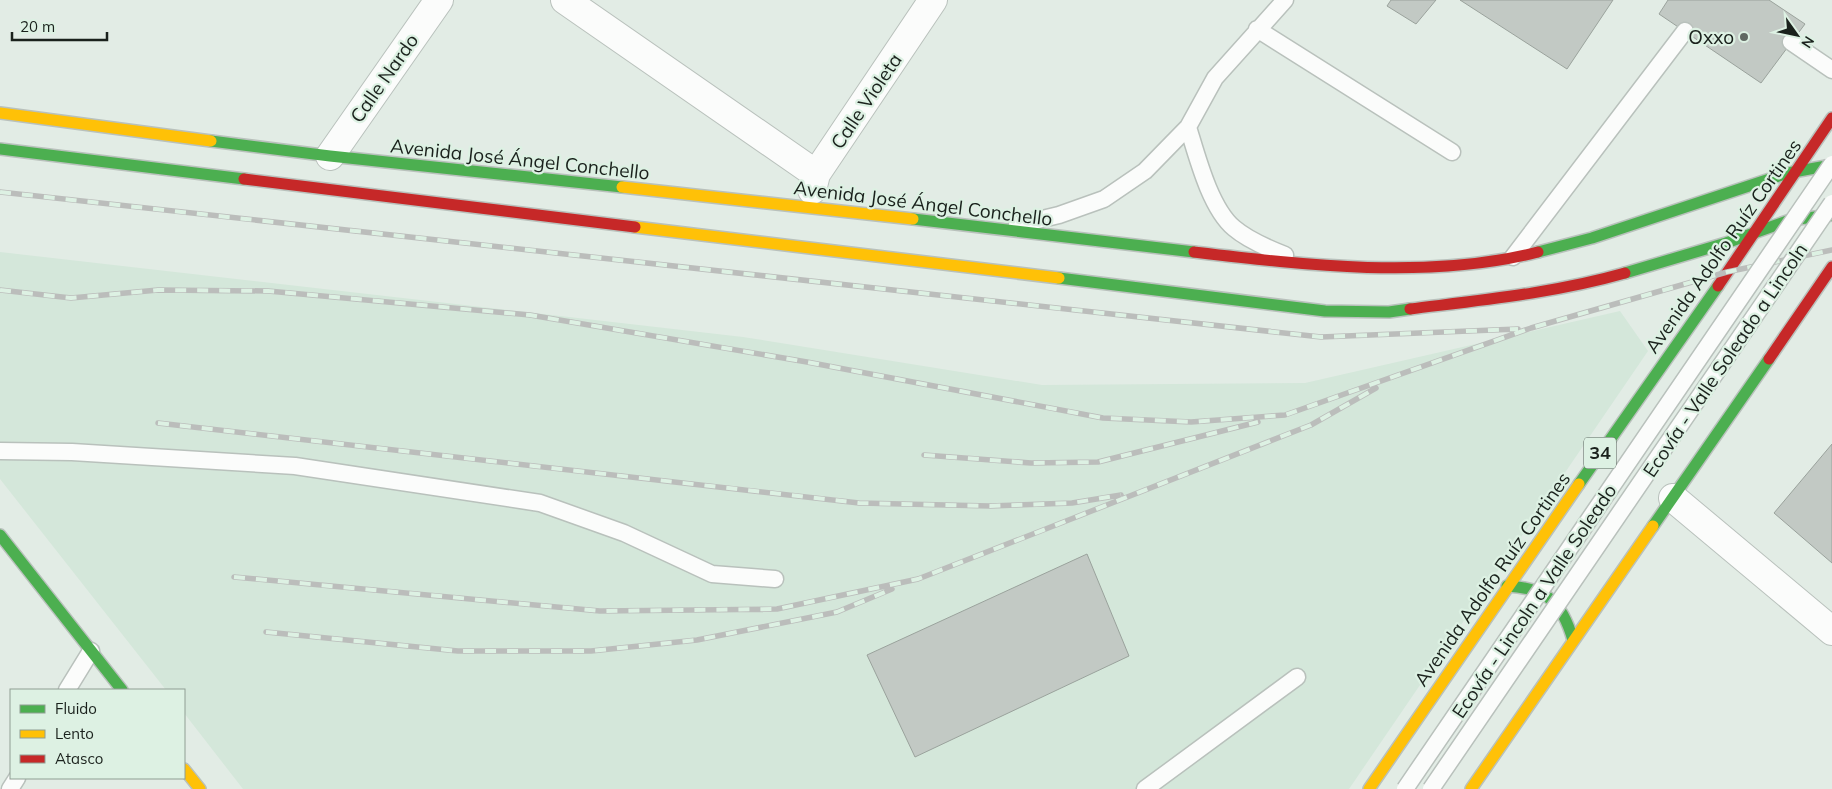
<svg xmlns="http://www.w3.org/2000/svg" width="1832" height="789" viewBox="0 0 1832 789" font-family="Mulish,sans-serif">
	<rect width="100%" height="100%" fill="#e2ece5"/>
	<path fill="#d4e7da" d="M0,252l743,85 299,48 263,-2 315,-72 28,40 -299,438h-1106l-59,-76v-23h-18l-166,-211z"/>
	<path fill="#c2c9c4" stroke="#9aa29c" d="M1391,0h45l-20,24 -29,-18z
		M1460,0h153l-46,69z
		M1668,0h101l36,24 -44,59 -102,-69z
		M1832,444v119l-58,-50z
		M1087,554l42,102 -214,101 -48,-102z"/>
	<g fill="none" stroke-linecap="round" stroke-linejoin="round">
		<defs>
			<path id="lane" d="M1257,29l195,123
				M1791,42l41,28
				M1188,127c9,29 22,81 46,101 14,12 33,20 51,27
				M1017,225l42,-10 45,-16 41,-28 43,-44 27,-49 70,-78
				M1513,257l172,-226
				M0,451l72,1 223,14 245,37 84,30 88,41 63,5
				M67,690l24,-39
				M10,789l7,-11
				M1145,789l152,-112"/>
			<path id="street" d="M565,0l251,174
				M330,156l109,-156
				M812,190l4,-16 117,-174
				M1673,498l159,133"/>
			<path id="fast" d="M211,141l119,15 292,31
				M0,149l244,30
				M913,219l281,33
				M1538,252l54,-14 196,-65 44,-8
				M1625,273l101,-30 64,-23 42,-5
				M1059,278l266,33 64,1 21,-3
				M1579,484l139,-198
				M1653,526l116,-167
				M0,535l122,155
				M1507,586c40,2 55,16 66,54"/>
			<path id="slow" d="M0,113l211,28
				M622,187l291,32
				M635,227l424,51
				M184,769l16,20
				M1369,789l210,-305
				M1471,789l182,-263"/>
			<path id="jam" d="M244,179l391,48
				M1194,252c110,13 235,28 344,0
				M1718,286l114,-168
				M1410,309c72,-9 145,-16 215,-36
				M1769,359l63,-92"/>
		</defs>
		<use href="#lane" stroke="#b9c1bc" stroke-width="19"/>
		<use href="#street" stroke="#b9c1bc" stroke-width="30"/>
		<use href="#fast" stroke="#b9c1bc" stroke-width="14"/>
		<use href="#slow" stroke="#b9c1bc" stroke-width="14"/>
		<use href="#jam" stroke="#b9c1bc" stroke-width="14"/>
		<use href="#lane" stroke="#fbfcfb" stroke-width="16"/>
		<use href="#street" stroke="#fbfcfb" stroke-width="28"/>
		<use href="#fast" stroke="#4caf50" stroke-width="11"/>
		<use href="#slow" stroke="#ffc107" stroke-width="11"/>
		<use href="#jam" stroke="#c62828" stroke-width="11"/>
		<defs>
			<path id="rail" d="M0,192l1321,145 197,-8
				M0,290l71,8 87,-8 110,1 262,24 277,47 296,56 88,4 94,-7 246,-87 196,-56 105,-22
				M158,423l701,80 131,3 82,-3 49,-8
				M924,455l107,8 67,-1 160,-40
				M234,577l366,34 177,-2 141,-30 393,-154 65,-37
				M266,632l192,19h133l106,-11 140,-28 55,-23"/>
		</defs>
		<use href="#rail" stroke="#bbbdbb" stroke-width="5.5"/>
		<use href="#rail" stroke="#ddf1e3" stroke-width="4" stroke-dasharray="11" stroke-linecap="butt"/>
		<defs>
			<path id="lane-bridge" d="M1405,789l427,-625
				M1431,789l401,-586"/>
		</defs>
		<use href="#lane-bridge" stroke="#b9c1bc" stroke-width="19" stroke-linecap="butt"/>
		<use href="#lane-bridge" stroke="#fbfcfb" stroke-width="16"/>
	</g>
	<circle fill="#606862" stroke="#ddf1e3" stroke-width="2" cx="1744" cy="37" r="5"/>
	<g text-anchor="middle" stroke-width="4.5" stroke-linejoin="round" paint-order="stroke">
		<rect fill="#ddf1e3" stroke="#545f58" stroke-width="1" x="1584" y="437.5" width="32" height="31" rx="4"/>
		<g font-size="18" font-weight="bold" fill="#1a211c">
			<text x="1600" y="459">34</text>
		</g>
		<g font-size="19" fill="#1a211c" stroke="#ddf1e3" text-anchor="end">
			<text x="1734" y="44">Oxxo</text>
		</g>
		<g font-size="19" fill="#1a211c" stroke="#ddf1e3">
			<text transform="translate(384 78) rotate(-55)" y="7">Calle Nardo</text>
			<text transform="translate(866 101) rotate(-56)" y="7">Calle Violeta</text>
			<text transform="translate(520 159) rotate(6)" y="7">Avenida José Ángel Conchello</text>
			<text transform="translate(923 203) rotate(7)" y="7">Avenida José Ángel Conchello</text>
			<text transform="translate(1723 246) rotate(-55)" y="7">Avenida Adolfo Ruíz Cortines</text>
			<text transform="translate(1725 360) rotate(-56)" y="7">Ecovía - Valle Soleado a Lincoln</text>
			<text transform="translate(1492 579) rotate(-55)" y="7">Avenida Adolfo Ruíz Cortines</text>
			<text transform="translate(1534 601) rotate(-56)" y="7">Ecovía - Lincoln a Valle Soleado</text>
		</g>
	</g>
	<rect x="10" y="689" width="175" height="90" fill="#ddf1e3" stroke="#8f9e93"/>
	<rect x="20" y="705" width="25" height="8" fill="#4caf50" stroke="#8f9e93"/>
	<text x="55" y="714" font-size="15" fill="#1a211c">Fluido</text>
	<rect x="20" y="730" width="25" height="8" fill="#ffc107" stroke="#8f9e93"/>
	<text x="55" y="739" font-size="15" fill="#1a211c">Lento</text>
	<rect x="20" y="755" width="25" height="8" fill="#c62828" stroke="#8f9e93"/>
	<text x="55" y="764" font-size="15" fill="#1a211c">Atasco</text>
	<g transform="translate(1797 35) rotate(123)" stroke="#ddf1e3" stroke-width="4" paint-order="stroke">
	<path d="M0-4L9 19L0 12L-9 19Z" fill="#1a211c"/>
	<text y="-8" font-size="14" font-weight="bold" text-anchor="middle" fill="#1a211c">N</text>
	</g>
	<path d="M12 32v8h95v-8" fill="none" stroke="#1a211c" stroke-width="2.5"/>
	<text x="20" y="32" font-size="15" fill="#1a211c" stroke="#ddf1e3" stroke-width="4" paint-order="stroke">20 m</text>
</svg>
